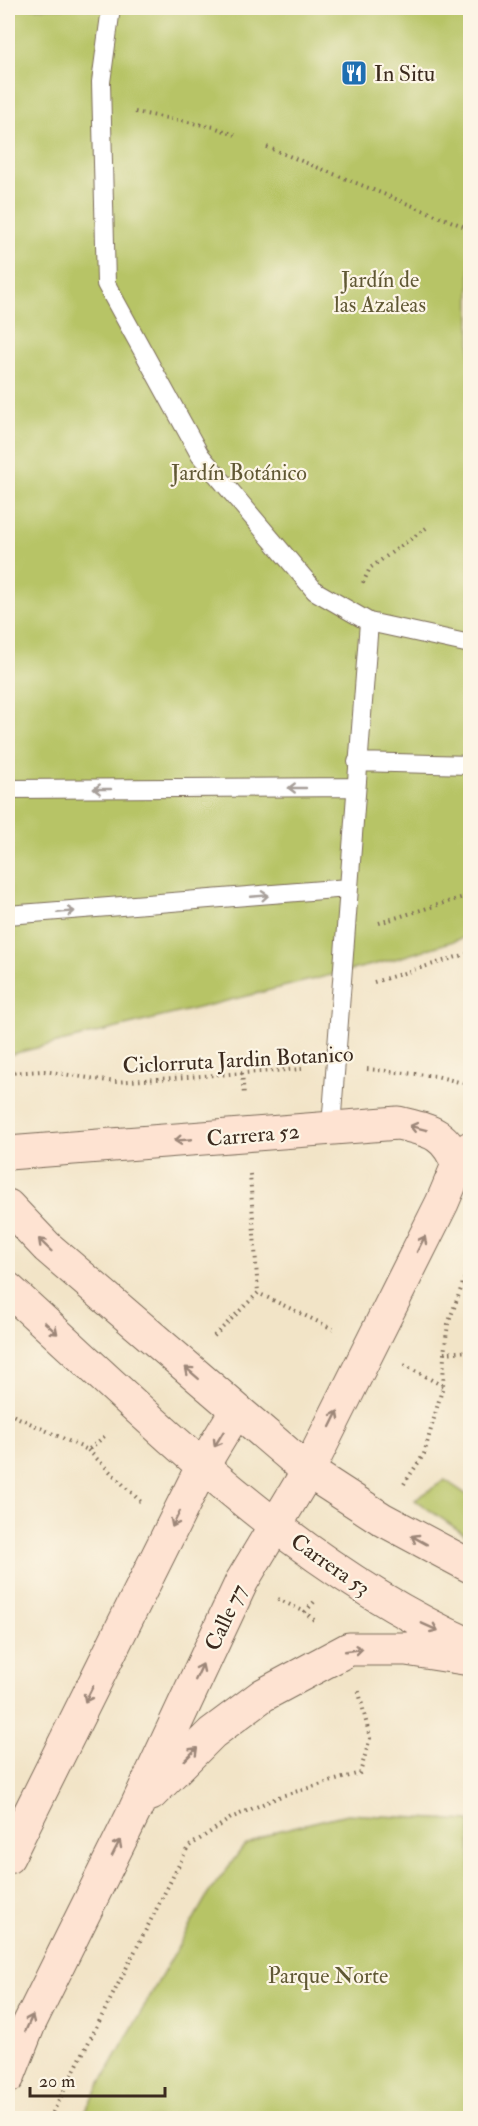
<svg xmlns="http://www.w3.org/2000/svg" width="478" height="2126" viewBox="0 0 478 2126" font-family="'IM FELL Double Pica',serif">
	<rect width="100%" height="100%" fill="#fcf5e5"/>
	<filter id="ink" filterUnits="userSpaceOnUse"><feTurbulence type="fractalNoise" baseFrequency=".0167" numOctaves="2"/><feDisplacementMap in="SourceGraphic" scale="12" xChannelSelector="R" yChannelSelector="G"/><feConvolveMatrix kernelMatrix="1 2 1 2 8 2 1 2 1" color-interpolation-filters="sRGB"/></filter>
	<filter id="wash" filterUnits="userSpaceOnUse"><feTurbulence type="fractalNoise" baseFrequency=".008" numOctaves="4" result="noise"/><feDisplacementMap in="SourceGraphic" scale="24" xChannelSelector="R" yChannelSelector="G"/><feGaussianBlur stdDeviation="1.35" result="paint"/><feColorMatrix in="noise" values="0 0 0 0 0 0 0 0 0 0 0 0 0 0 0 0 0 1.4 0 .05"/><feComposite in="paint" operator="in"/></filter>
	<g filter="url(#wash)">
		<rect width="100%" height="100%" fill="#f2e4c7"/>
		<path fill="#b7c466" stroke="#797742" stroke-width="1.5" d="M8,8h462v928l-78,24 -384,95z
			M445,1480l25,17v41l-55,-38z
			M347,1814l123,7v297h-389l127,-224 36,-48 33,-15z"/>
	</g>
	<g filter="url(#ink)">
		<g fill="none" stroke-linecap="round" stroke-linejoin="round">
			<defs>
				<path id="lane" d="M111,8l-10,74 5,202 94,171 115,136 54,31 101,22
					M357,762l113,3
					M8,789l348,-2
					M8,915l340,-27
					M331,1127l38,-505"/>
				<path id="secondary" d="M8,1153l390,-30c32,8 47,9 60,42
					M8,1206l39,41 261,224 74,48 88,47
					M8,1289c144,130 283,276 462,356
					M151,1794l61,-61 51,-38 86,-46h57l64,10
					M8,1857l194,-390 34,-56
					M8,2077l21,-53 106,-214 107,-229 66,-110 134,-268 16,-38 12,-17"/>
			</defs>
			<use href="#lane" stroke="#7b6b59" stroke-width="20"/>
			<use href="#secondary" stroke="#7b6b59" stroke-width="35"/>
			<path stroke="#7b6b59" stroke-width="4" stroke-dasharray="1.5 4.5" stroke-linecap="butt" d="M135,112l79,15 21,8
				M267,147l203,82
				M363,583l7,-15 59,-42
				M379,923l91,-28
				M374,982l96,-29
				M367,1069l69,7 34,9
				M8,1073l36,-2 71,11 187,-13
				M242,1073l2,22
				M250,1174l8,119
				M214,1336l44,-43 75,36
				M444,1353l26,-2
				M404,1365l39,21
				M8,1413l80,37 18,-15
				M88,1450l53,52
				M404,1484l20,-30 19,-68 1,-33 4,-29 22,-60
				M278,1599l27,13
				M314,1602l-9,10 11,10
				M50,2118l138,-271 43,-29 50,-22 79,-23 10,-35 -12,-50"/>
			<use href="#lane" stroke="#fff" stroke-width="18"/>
			<use href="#secondary" stroke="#fee3d2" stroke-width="33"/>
		</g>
		<defs><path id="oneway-shaft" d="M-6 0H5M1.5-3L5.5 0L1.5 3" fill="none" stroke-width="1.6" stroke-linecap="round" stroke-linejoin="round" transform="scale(1.5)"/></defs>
		<g stroke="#a79f9a">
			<use href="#oneway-shaft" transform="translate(297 788) rotate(180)"/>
			<use href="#oneway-shaft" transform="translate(102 789) rotate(180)"/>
			<use href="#oneway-shaft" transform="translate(260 896) rotate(-5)"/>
			<use href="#oneway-shaft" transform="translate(66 912) rotate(-5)"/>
		</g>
		<g stroke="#9c8678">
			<use href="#oneway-shaft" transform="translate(418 1128) rotate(-166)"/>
			<use href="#oneway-shaft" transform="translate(183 1140) rotate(175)"/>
			<use href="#oneway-shaft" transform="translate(421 1244) rotate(-63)"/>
			<use href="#oneway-shaft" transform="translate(45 1245) rotate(-136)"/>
			<use href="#oneway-shaft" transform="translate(51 1328) rotate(42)"/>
			<use href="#oneway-shaft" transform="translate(192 1373) rotate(-139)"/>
			<use href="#oneway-shaft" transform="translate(334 1419) rotate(-64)"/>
			<use href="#oneway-shaft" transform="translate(219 1439) rotate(121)"/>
			<use href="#oneway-shaft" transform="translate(176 1519) rotate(116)"/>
			<use href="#oneway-shaft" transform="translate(419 1540) rotate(-151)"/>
			<use href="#oneway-shaft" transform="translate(430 1627) rotate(24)"/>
			<use href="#oneway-shaft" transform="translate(354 1650) rotate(-8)"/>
			<use href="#oneway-shaft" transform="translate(199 1672) rotate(-65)"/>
			<use href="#oneway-shaft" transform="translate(89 1694) rotate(117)"/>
			<use href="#oneway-shaft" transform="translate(191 1754) rotate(-45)"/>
			<use href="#oneway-shaft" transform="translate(116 1848) rotate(-63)"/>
			<use href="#oneway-shaft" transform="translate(29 2023) rotate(-66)"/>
		</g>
	</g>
	<defs>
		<symbol id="restaurant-square" viewBox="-11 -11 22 22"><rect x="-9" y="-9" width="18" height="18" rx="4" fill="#1f6fb2" stroke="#fcf5e5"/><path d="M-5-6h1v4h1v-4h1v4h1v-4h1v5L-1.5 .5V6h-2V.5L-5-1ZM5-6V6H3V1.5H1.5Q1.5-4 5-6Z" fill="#fff"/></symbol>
	</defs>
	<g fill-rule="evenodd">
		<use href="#restaurant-square" x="339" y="58" width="30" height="30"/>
	</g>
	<g text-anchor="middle" stroke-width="4.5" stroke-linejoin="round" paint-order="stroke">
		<g font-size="22" fill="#3b2a1e" stroke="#fcf5e5" text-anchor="start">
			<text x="374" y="81">In Situ</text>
		</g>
		<g font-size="22" fill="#605834" stroke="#fcf5e5">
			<text x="380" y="287">Jardín de<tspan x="380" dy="25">las Azaleas</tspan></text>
			<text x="239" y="480">Jardín Botánico</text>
			<text x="328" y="1983">Parque Norte</text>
		</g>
		<g font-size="22" fill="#3b2a1e" stroke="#fcf5e5">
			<text transform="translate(238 1059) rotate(-3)" y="8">Ciclorruta Jardin Botanico</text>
			<text transform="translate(253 1134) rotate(-5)" y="8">Carrera 52</text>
			<text transform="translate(331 1564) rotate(35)" y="8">Carrera 53</text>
			<text transform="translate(225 1617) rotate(-65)" y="8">Calle 77</text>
		</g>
	</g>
	<rect width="478" height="2126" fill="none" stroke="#fcf5e5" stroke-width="30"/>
	<path d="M30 2087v9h135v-9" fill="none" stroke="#3b2a1e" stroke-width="3"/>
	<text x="39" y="2087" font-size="18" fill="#3b2a1e" stroke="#fcf5e5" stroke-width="4.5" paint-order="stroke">20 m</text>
</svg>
